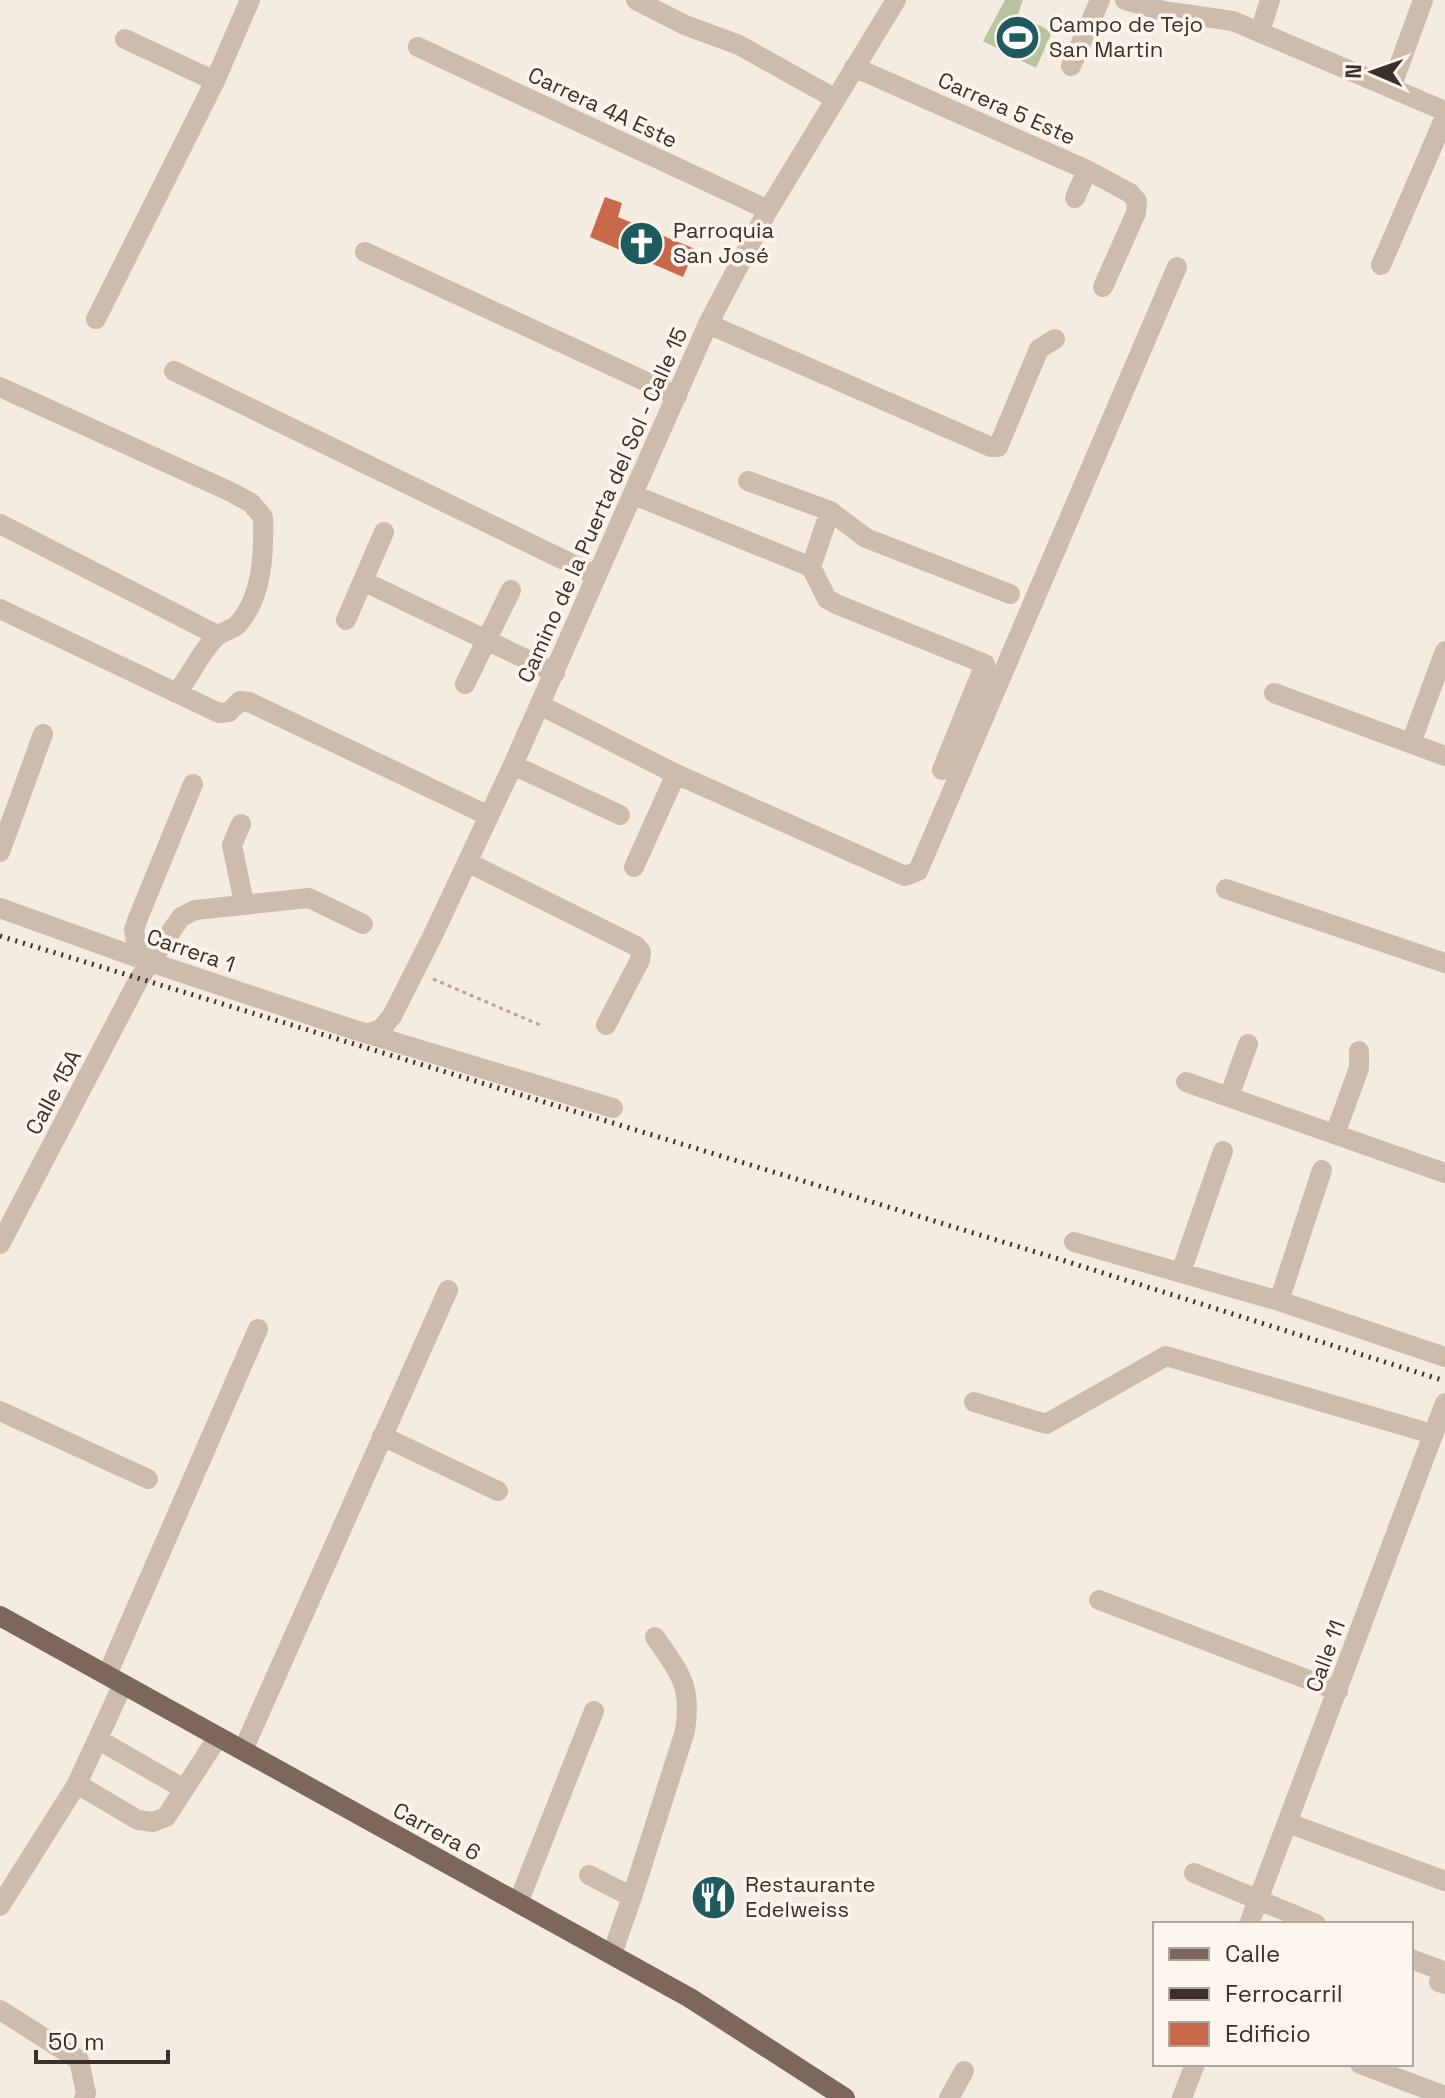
<svg xmlns="http://www.w3.org/2000/svg" width="1445" height="2098" viewBox="0 0 1445 2098" font-family="'Space Grotesk',sans-serif">
	<rect width="100%" height="100%" fill="#f4ebe1"/>
	<path fill="#b8c4a0" d="M1005,0h18l-5,14 34,18 -16,36 -53,-27z"/>
	<path fill="#c8694b" d="M605,197l17,6 -4,14 77,32 -12,28 -93,-40z"/>
	<g fill="none" stroke-linecap="round" stroke-linejoin="round">
		<path stroke="#b9a596" stroke-width="3" stroke-dasharray="4 4" stroke-linecap="butt" d="M433,979l107,46"/>
		<path stroke="#cdbbac" stroke-width="20" d="M636,0l49,25 54,20 95,53
			M1125,0l38,11 70,10 212,90
			M1260,32l10,-32
			M125,39l90,42
			M418,47l350,163
			M1071,66l29,-66
			M854,67l233,103 43,23 7,8 -1,12 -33,74
			M1391,88l32,-88
			M1075,198l12,-28
			M365,252l312,144
			M1381,265l64,-148
			M96,319l119,-238 35,-81
			M708,324l283,123h7l41,-98 16,-10
			M174,371l423,205
			M0,387l231,105 20,11 12,14c1,35 0,81 -26,108 -5,5 -15,6 -21,12 -16,15 -25,39 -40,56
			M748,481l82,30 36,27 144,56
			M634,495l177,72 16,32 9,5 149,60 -43,106
			M0,524l217,111
			M811,567l19,-56
			M363,581l192,92
			M0,609l219,104 10,-1 11,-11 9,1 240,114
			M346,620l38,-88
			M465,684l46,-94
			M1274,693l171,63
			M540,705l136,69 229,102 13,-5 259,-604
			M1411,743l34,-92
			M513,765l107,50
			M241,824l-9,21 12,58
			M0,852l43,-118
			M467,862l169,84 5,6 -1,8 -34,65
			M634,867l42,-93
			M1226,889l219,74
			M0,908l150,54 205,68 258,78
			M139,958l-5,-28 4,-12 55,-134
			M369,1033l12,-4 11,-13 41,-81 80,-170 195,-441 60,-114 128,-210
			M1186,1082l259,91
			M1229,1097l19,-53
			M1335,1134l24,-66v-17
			M1074,1242l205,59 166,56
			M0,1244l139,-265 42,-62 14,-7 114,-12 54,26
			M1181,1272l42,-121
			M1279,1301l43,-131
			M974,1402l72,22 120,-68 266,78
			M0,1411l148,68
			M382,1436l116,55
			M1099,1600l239,91
			M107,1675l151,-346
			M123,1684l-46,100 61,36 15,2 13,-5 52,-80
			M99,1740l85,49
			M243,1750l205,-460
			M1288,1823l157,58
			M1194,1873l122,51
			M589,1875l43,22 -20,57
			M632,1897l53,-166c7,-47 -5,-57 -30,-94
			M518,1903l76,-192
			M0,1906l77,-122
			M1249,1924l196,-521
			M1411,1959l32,12 -4,11 6,2
			M0,2010l79,50 7,33 -2,5
			M1360,2064l85,32
			M949,2098l15,-27
			M1182,2098l13,-34"/>
		<path stroke="#7d675c" stroke-width="20" d="M0,1616l690,382 155,100"/>
		<path stroke="#3b302b" stroke-width="5" stroke-dasharray="2 6" stroke-linecap="butt" d="M0,936l1062,324 383,121"/>
	</g>
	<defs>
		<symbol id="stadium-disc" viewBox="-11 -11 22 22"><circle r="9.5" fill="#1f5a5e" stroke="#fbf5ee"/><path d="M0-5a6.5 5 0 1 0 0 10a6.5 5 0 1 0 0-10ZM-3.5-1.8h7v3.6h-7Z" fill="#fff"/></symbol>
		<symbol id="church-disc" viewBox="-11 -11 22 22"><circle r="9.5" fill="#1f5a5e" stroke="#fbf5ee"/><path d="M-1.2-6h2.4v3.5h3.3v2.4h-3.3V6h-2.4V-.1h-3.3v-2.4h3.3Z" fill="#fff"/></symbol>
		<symbol id="restaurant-disc" viewBox="-11 -11 22 22"><circle r="9.5" fill="#1f5a5e" stroke="#fbf5ee"/><path d="M-5-6h1v4h1v-4h1v4h1v-4h1v5L-1.5 .5V6h-2V.5L-5-1ZM5-6V6H3V1.5H1.5Q1.5-4 5-6Z" fill="#fff"/></symbol>
	</defs>
	<g fill-rule="evenodd">
		<use href="#stadium-disc" x="992" y="12" width="51" height="51"/>
		<use href="#church-disc" x="616" y="218" width="51" height="51"/>
		<use href="#restaurant-disc" x="688" y="1872" width="51" height="51"/>
	</g>
	<g text-anchor="middle" stroke-width="7" stroke-linejoin="round" paint-order="stroke">
		<g font-size="22" fill="#3b302b" stroke="#fbf5ee" text-anchor="start">
			<text x="1049" y="32">Campo de Tejo<tspan x="1049" dy="25">San Martin</tspan></text>
			<text x="673" y="238">Parroquia<tspan x="673" dy="25">San José</tspan></text>
			<text x="745" y="1892">Restaurante<tspan x="745" dy="25">Edelweiss</tspan></text>
		</g>
		<g font-size="22" fill="#3b302b" stroke="#fbf5ee">
			<text transform="translate(603 107) rotate(25)" y="8">Carrera 4A Este</text>
			<text transform="translate(1007 108) rotate(24)" y="8">Carrera 5 Este</text>
			<text transform="translate(602 505) rotate(-66)" y="8">Camino de la Puerta del Sol - Calle 15</text>
			<text transform="translate(191 950) rotate(19)" y="8">Carrera 1</text>
			<text transform="translate(53 1092) rotate(-62)" y="8">Calle 15A</text>
			<text transform="translate(1325 1656) rotate(-70)" y="8">Calle 11</text>
			<text transform="translate(437 1831) rotate(29)" y="8">Carrera 6</text>
		</g>
	</g>
	<rect x="1153" y="1922" width="260" height="144" fill="#fbf5ee" stroke="#aea6a0" stroke-width="2"/>
	<rect x="1169" y="1948" width="40" height="12" fill="#7d675c" stroke="#aea6a0" stroke-width="2"/>
	<text x="1225" y="1962" font-size="24" fill="#3b302b">Calle</text>
	<rect x="1169" y="1988" width="40" height="12" fill="#3b302b" stroke="#aea6a0" stroke-width="2"/>
	<text x="1225" y="2002" font-size="24" fill="#3b302b">Ferrocarril</text>
	<rect x="1169" y="2022" width="40" height="24" fill="#c8694b" stroke="#aea6a0" stroke-width="2"/>
	<text x="1225" y="2042" font-size="24" fill="#3b302b">Edificio</text>
	<g transform="translate(1373 72) rotate(272)" stroke="#fbf5ee" stroke-width="6" paint-order="stroke">
	<path d="M0-6L14 30L0 20L-14 30Z" fill="#3b302b"/>
	<text y="-12" font-size="22" font-weight="bold" text-anchor="middle" fill="#3b302b">N</text>
	</g>
	<path d="M36 2050v12h132v-12" fill="none" stroke="#3b302b" stroke-width="4"/>
	<text x="48" y="2050" font-size="24" fill="#3b302b" stroke="#fbf5ee" stroke-width="6" paint-order="stroke">50 m</text>
</svg>
